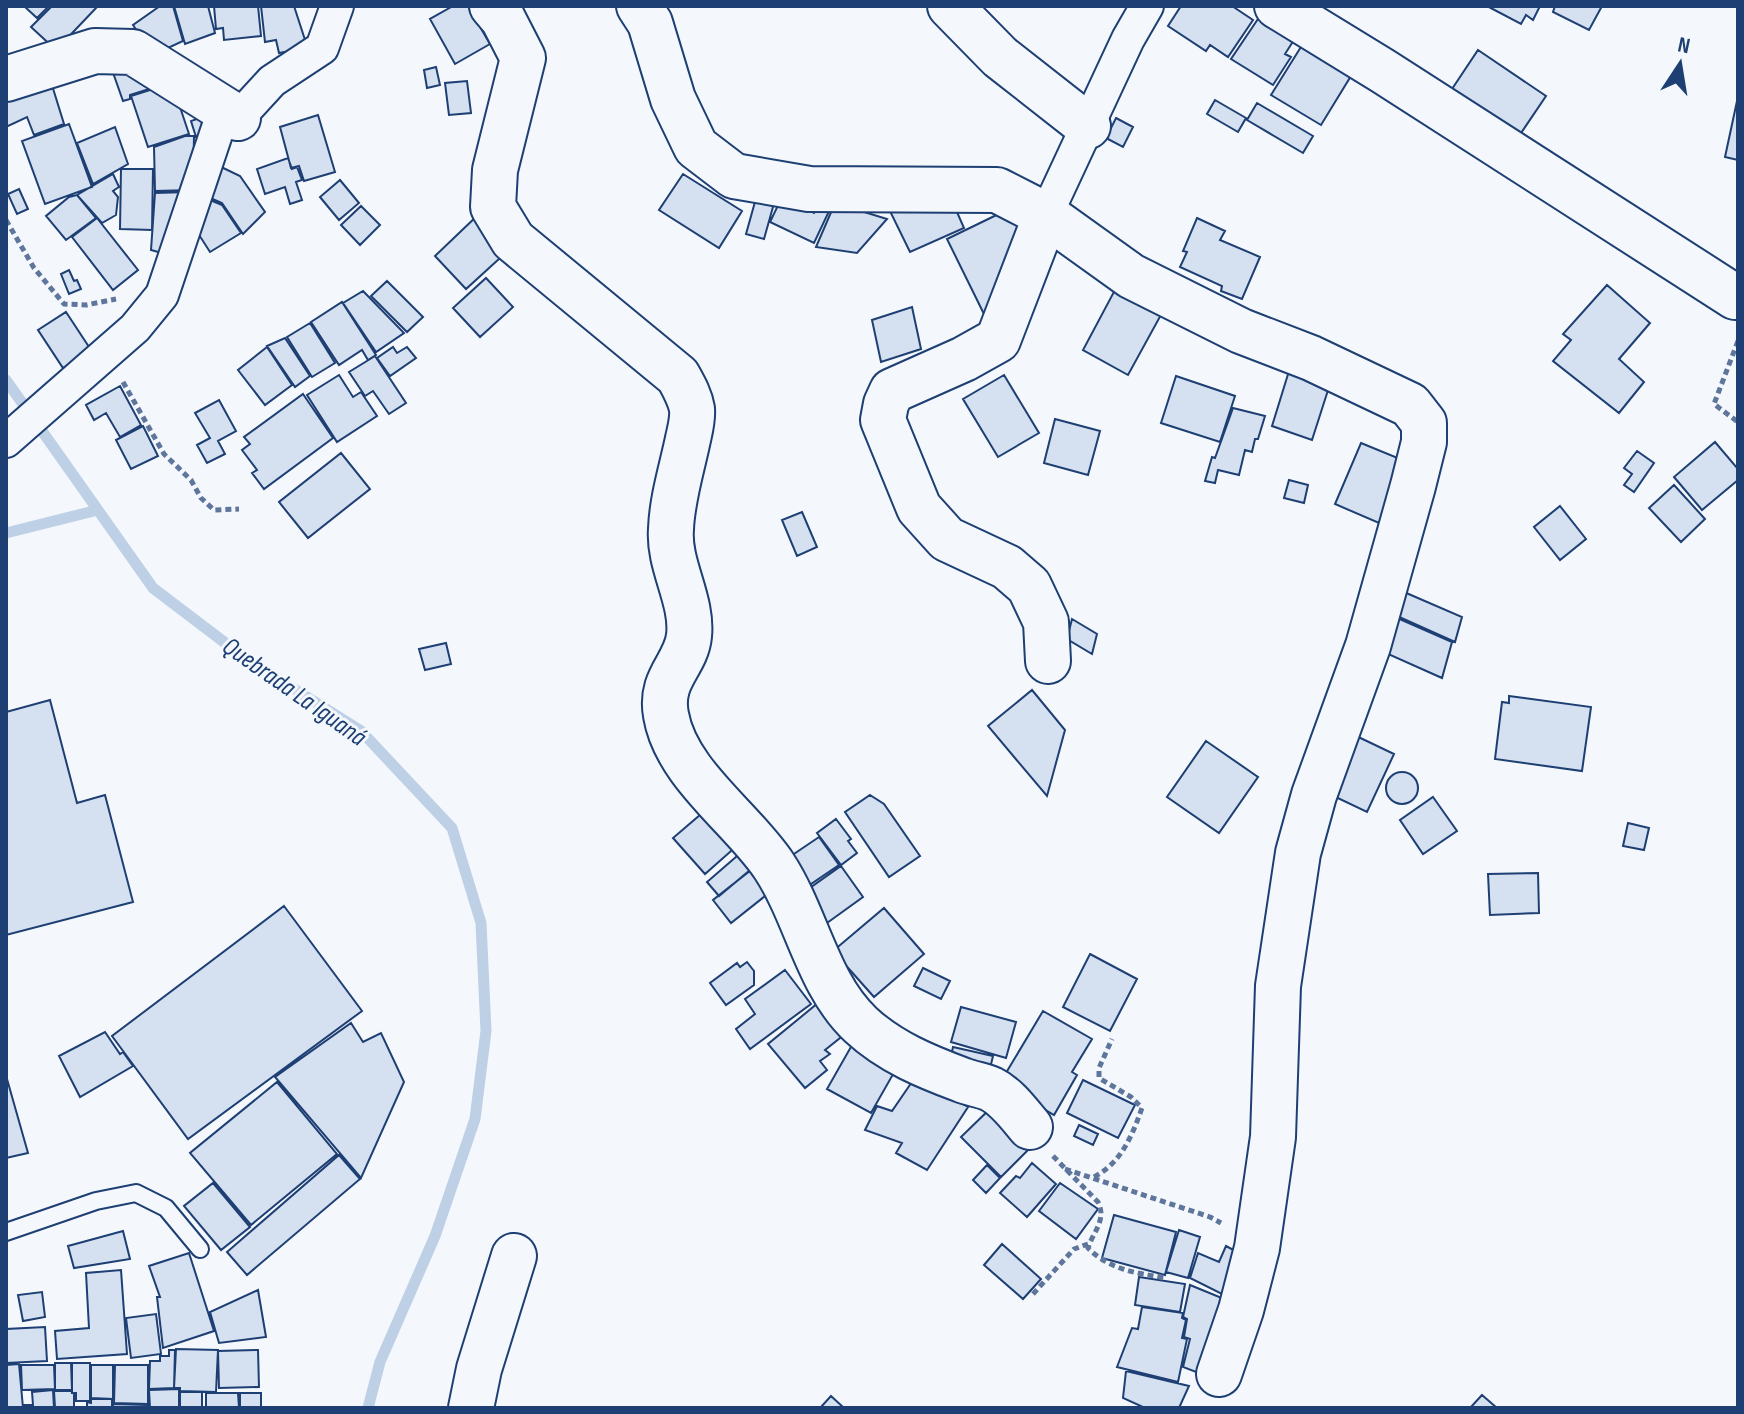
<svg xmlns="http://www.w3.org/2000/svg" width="1744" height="1414" viewBox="0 0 1744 1414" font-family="'Sofia Sans Condensed',sans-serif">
	<rect width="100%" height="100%" fill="#f4f7fb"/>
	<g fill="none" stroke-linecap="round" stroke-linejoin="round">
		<path stroke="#bed0e5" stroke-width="11" d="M6,380l147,208 92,70 116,73 91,97 29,95 5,108 -11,88 -40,117 -55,126 -12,46
			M6,533l92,-23"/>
	</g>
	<path fill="#d5e0f0" stroke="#1d3f73" stroke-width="2" d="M24,6h25l-12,12z
		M52,6h44l1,1 -41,43 -25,-23z
		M160,6h13l10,35 -30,14 -20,-30z
		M174,6h34l7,27 -30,11z
		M214,6h44l3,30 -37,4 -1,-12 -7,1z
		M261,6h33l12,37 -16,8 -11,2 -3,-13 -11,2z
		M453,6h15l22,38 -35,20 -25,-45z
		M1181,6h51l21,14 -25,37 -18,-12 -4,6 -38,-25z
		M1487,6h53l-7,14 -7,-5 -5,9z
		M1555,6h47l-13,24 -36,-18z
		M1264,10l35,22 -14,22 6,3 -18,28 -42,-26z
		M1304,42l50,29 -33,54 -50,-30z
		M1478,50l68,46 -27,40 -75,-35z
		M110,64l52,21 -32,10v4l-7,2z
		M436,67l4,18 -13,3 -3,-18z
		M467,81l4,32 -22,2 -4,-32z
		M51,82l13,42 -30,11 -7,-18 -21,10v-36z
		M172,83l17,51 -41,13 -17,-51z
		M1215,100l31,18 -8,14 -31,-18z
		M1737,101h1v59l-13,-3z
		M1257,103l56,33 -10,17 -56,-33z
		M318,115l17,57 -31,9 -5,-15 -8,2 -11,-41z
		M205,116l6,15 -15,6 -5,-16z
		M1116,118l17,9 -10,20 -17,-9z
		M69,124l23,63 -47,17 -23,-63z
		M115,127l13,37 -35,20 -16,-41z
		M185,136h9l-1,54 -38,1 -1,-44z
		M288,158l4,11 5,-2 5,13 -6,2 6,18 -12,4 -5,-17 -20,7 -8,-25z
		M215,164l25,12 25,36 -22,22 -21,-31 -21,-9z
		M121,169h32l-1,61 -32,-1z
		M113,174l6,13 -6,4 5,6 -2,18 -14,8 -25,-28z
		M683,174l59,37 -23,37 -60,-38z
		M340,180l19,23 -20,17 -19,-23z
		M760,184l18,5 -14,50 -18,-5z
		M19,189l9,20 -11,5 -9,-20z
		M189,192l-20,63 -18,-5 4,-57z
		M77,195l19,23 -30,22 -20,-24 23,-19z
		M203,197l19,8 19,28 -31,19 -18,-28z
		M782,197l32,16 6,-11 11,5 -17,36 -44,-21z
		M835,203l52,16 -30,34 -41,-6z
		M953,203l11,25 -54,24 -23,-47z
		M361,206l19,19 -20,20 -19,-20z
		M1013,207l13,42 -24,48 -18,17 -37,-75z
		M479,214l32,34 -45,41 -31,-33z
		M97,218l41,52 -25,20 -41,-53z
		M1197,218l28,13 -5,9 40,17 -18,42 -21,-8 1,-5 -42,-19 7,-15 -4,-1z
		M69,270l5,11 3,-1 4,9 -12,5 -8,-20z
		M486,278l27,29 -33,30 -27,-29z
		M387,281l36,36 -16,15 -36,-36z
		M1607,285l43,38 -31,36 25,23 -25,31 -66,-52 18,-21 -8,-6z
		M1116,288l46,25 -34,62 -45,-25z
		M363,291l41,42 -28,19 -33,-49z
		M342,302l34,53 -8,5 -6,-10 -23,15 -28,-43z
		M912,307l9,42 -40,13 -9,-42z
		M66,312l25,38 -28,18 -25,-38z
		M310,323l25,40 -23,14 -25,-40z
		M285,338l25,38 -15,11 -28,-41z
		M267,347l25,38 -27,20 -27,-35z
		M393,347l4,6 10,-6 9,11 -26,18 -13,-18z
		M375,356l31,47 -17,11 -16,-23 -8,5 -16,-24z
		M1289,371l41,13 -18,56 -40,-14z
		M339,375l14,22 8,-5 16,24 -40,26 -30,-47z
		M1004,375l35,58 -41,24 -35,-58z
		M1176,376l59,20 -15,46 -59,-19z
		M120,386l21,39 -21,12 -14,-24 -12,7 -8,-15z
		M303,394l30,44 -69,51 -12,-16 5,-3 -15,-20 8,-6 -6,-7z
		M219,400l17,31 -18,10 7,13 -18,9 -10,-18 13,-7 -15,-25z
		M1233,408l32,8 -7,23h-3l-3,13 -7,-2 -6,25 -21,-5 -3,13 -10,-2 7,-24 3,1z
		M1055,419l45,12 -12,44 -44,-12z
		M143,426l15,30 -27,13 -15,-29z
		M1715,442l23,27v11l-36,30 -28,-33z
		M1361,443l44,18 -26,62 -44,-19z
		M1637,451l17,12 -20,29 -10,-7 8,-11 -8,-6z
		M341,453l29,36 -62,49 -29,-36z
		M1289,480l19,5 -4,18 -20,-5z
		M1674,485l31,34 -24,23 -32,-34z
		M1560,506l26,33 -26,21 -26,-33z
		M802,512l15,35 -20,9 -15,-36z
		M1404,592l58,25 -7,25 -58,-26z
		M1395,617l57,25 -10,36 -54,-24z
		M1072,619l25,15 -5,20 -25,-15z
		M446,643l5,21 -26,6 -6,-21z
		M1032,690l33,40 -18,66 -59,-70z
		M1509,696l82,11 -9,64 -87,-12 7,-57 7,1z
		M50,700l27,103 28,-8 28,107 -127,33v-223z
		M1350,733l44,21 -27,58 -44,-21z
		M1206,741l52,36 -39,56 -52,-36z
		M1386 788a16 16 0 1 1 32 0a16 16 0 1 1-32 0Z
		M870,795l14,9 36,52 -31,21 -44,-65z
		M1433,797l24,34 -34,23 -23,-34z
		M707,809l32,35 -34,30 -32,-36z
		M836,819l15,20 -3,2 9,12 -16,12 -24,-32z
		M1628,823l21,5 -5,22 -21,-4z
		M819,837l20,28 -31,21 -20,-28z
		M744,850l12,15 -37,31 -12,-14z
		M760,863l19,22 -48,38 -18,-23z
		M841,866l22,31 -36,26 -27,-28z
		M1538,873l1,40 -49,2 -2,-41z
		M284,906l78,105 -174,128 -76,-103z
		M884,908l40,46 -50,43 -41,-46z
		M1090,954l47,25 -27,52 -47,-24z
		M747,962l7,9v14l-28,20 -16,-22 27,-20 3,4z
		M923,968l27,13 -9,18 -27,-13z
		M785,970l26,34 -61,45 -14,-20 19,-15 -10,-15z
		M818,1003l27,31 -20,16 5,4 -10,7 7,9 -22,18 -37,-44z
		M961,1007l55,15 -10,36 -55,-16z
		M1043,1011l49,28 -20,33 5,3 -23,40 -54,-32z
		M351,1023l12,19 18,-9 23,49 -43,96 -86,-101z
		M105,1032l15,22 3,-2 10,14 -53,31 -21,-41z
		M856,1038l44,24 -29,51 -44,-24z
		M953,1047l40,9 -6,25 -39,-10z
		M916,1076l52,31 -41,63 -31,-17 6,-10 -37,-13 12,-24 15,5z
		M7,1079l21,74 -22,5v-78z
		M1083,1080l52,25 -17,33 -51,-25z
		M277,1082l60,72 -86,71 -61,-72z
		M995,1104l39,40 -33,33 -40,-40z
		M1079,1125l19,9 -5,11 -19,-9z
		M339,1155l21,24 -113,96 -20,-23z
		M1032,1163l24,21 -29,33 -27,-24 16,-17 4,2z
		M987,1165l13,13 -14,15 -13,-13z
		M213,1183l37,44 -29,23 -37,-44z
		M1060,1183l38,26 -22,30 -37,-28z
		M1114,1215l62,17 -11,43 -63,-17z
		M1179,1230l21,7 -12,41 -22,-6z
		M123,1231l7,28 -56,9 -6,-22z
		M1002,1244l39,35 -18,20 -39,-34z
		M1226,1246l26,14 -24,37 -38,-19 8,-25 21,9z
		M189,1253l25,78 -51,17 -6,-51h3l-11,-31z
		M121,1270l6,84 -70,5 -2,-28 34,-3 -3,-55z
		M1139,1277l46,7 -5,28 -45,-7z
		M1190,1285l44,18 -25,74 -26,-10 7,-28 -6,-2 3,-18 -4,-2z
		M258,1290l8,47 -47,6 -9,-31z
		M42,1292l3,25 -22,4 -5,-26z
		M1142,1307l41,6 -1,5 4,2 -4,18 5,1 -9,43 -61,-15 15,-39 6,1z
		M156,1314l5,40 -30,4 -5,-40z
		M45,1327l2,34 -41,2v-34z
		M176,1349l42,1 -2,42 -36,-1v-3h-6z
		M169,1350h6l-1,38 -25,1 1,-28h10v-5h9z
		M258,1350l1,37 -40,1 -1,-37z
		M55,1363h16l1,27h-17z
		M72,1363h18v38h-14v-8h-4z
		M19,1364l4,44h-17v-43z
		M21,1365h33l1,24 -33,1z
		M91,1365h22v34l-22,-1z
		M115,1365h33v39l-34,-1z
		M1126,1371l63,15 -10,22h-34l-22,-10z
		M179,1389v19h-29l-1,-18z
		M53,1390l1,18h-30v-3h9l-1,-13z
		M54,1391h17l3,3v14h-19z
		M180,1392h22v16h-22z
		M206,1393h32l1,15h-33z
		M240,1393h21v15h-21z
		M1482,1395l15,13h-27z
		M831,1396l13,12h-24z
		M91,1399h21v9h-25v-6l4,1z
		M113,1404l35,1v3h-35z"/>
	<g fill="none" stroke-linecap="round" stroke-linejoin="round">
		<defs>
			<path id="lane" d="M6,1232l90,-31 40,-8 30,15 34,41"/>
			<path id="street" d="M1046,215l82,-176 19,-33
				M6,441l129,-113 27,-33 56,-167 20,-10 34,-37 50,-33 15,-42"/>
			<path id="secondary" d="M492,6l11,13 20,39 -28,112 -2,37 20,33 165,136c6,11 12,21 14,33 1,10 -2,21 -4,30 -6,29 -16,60 -17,90 -3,36 22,71 18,107 -3,29 -30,42 -23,79 10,59 76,103 108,151 33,50 43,118 87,159 29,27 66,42 101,55 10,4 20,5 29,9 16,8 28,25 39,38
				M639,6l11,17 23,76 23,48 38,29 75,13 188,1 49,25 85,61 110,55 70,27 99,47 14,18v19l-11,44 -45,160 -54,149 -16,58 -20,133 -5,151 -16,111 -16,62 -22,64
				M950,6l50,51 88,69
				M1277,6l106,65 352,226
				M6,79l89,-28 38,1 105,66
				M1046,215l-48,125 -34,19 -72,32 -6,13 -3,16 36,88 28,31 60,28 22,19 17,36 2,39
				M471,1408l8,-39 35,-113"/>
		</defs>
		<use href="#lane" stroke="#1d3f73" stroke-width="20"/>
		<use href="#street" stroke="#1d3f73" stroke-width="36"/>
		<use href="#secondary" stroke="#1d3f73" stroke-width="48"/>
		<path stroke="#5e769c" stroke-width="5" stroke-dasharray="6 4" stroke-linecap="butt" d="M6,220l28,48 30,36 22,1 30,-6
			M1738,341l-24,63 24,18
			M123,382l41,72 27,26 10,18 13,12 25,-1
			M1053,1156l45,46c9,18 -5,30 -10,46 22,22 48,25 78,30
			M1065,1169l145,48 11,6
			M1094,1177c27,-14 38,-41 48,-69l-11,-11 -32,-19v-10l13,-29
			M1033,1294l41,-45 14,-5"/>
		<use href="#lane" stroke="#f4f7fb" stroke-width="16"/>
		<use href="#street" stroke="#f4f7fb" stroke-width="32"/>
		<use href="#secondary" stroke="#f4f7fb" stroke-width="44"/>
	</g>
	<g text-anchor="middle" stroke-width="6" stroke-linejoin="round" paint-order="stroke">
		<g font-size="26" font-style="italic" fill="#1d3f73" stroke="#f4f7fb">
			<text transform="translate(295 691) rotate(35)" y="9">Quebrada La Iguaná</text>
		</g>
	</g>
	<rect width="1744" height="1414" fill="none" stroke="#1d3f73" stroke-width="16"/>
	<g transform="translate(1680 64) rotate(12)" stroke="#f4f7fb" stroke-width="6" paint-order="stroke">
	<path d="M0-6L14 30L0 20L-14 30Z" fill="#1d3f73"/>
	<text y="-12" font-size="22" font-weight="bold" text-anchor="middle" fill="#1d3f73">N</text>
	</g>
</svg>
